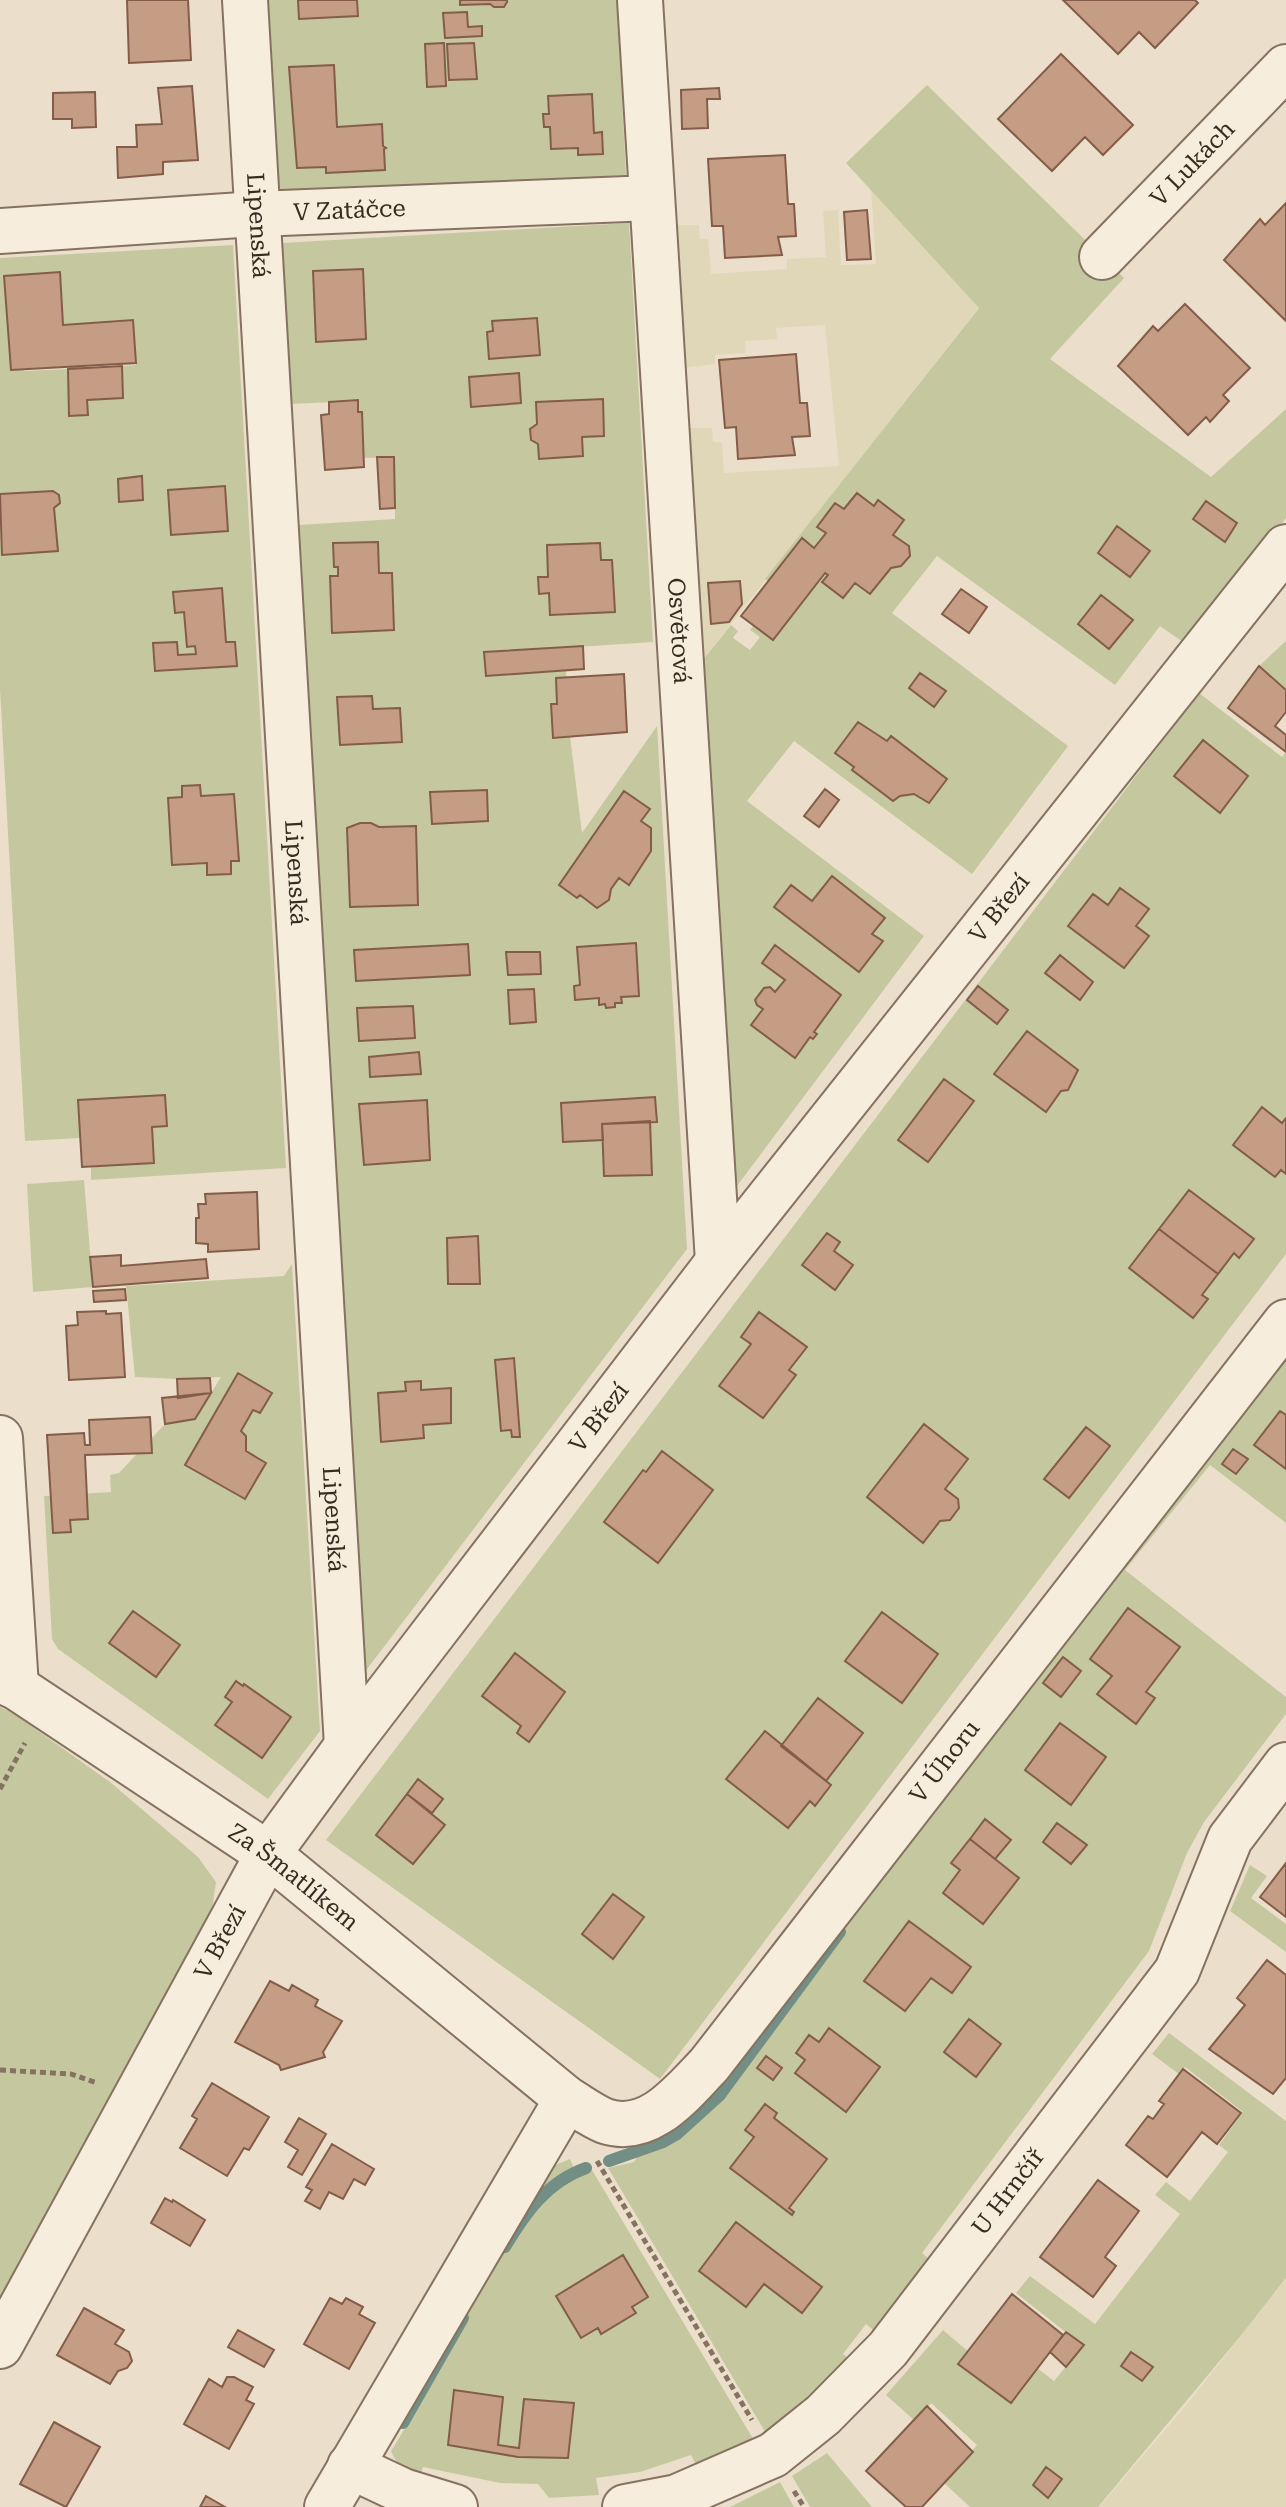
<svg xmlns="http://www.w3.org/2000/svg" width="1286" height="2507" viewBox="0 0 1286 2507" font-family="'Roboto Serif',serif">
	<rect width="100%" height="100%" fill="#ebdfcb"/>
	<path fill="#e0d7b9" d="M871,189l108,118 -277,354 -13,-233h23l1,14h9l2,31 115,-7 -14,-141 -49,3 1,11 -32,2 1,12 -31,2v9l-30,4 -8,-143h22l1,14h8l3,35 76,-5v-10l39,-2 -3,-46 15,-1 3,55 35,-1z
		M1286,2279v228h-187l88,-103z"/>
	<path fill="#c5c89f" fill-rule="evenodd" d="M267,0h350l9,175 -348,20z
		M927,85l197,193 -74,81 161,118 75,-68v109l-96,129 -30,-21 -45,59 -178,-129 -45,57 176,133 -96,128 -178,-133 -47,60 177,135 -190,254 -32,-529 29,-36 7,6 -5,7 17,12 10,-13 -10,-7 4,-5 19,15 52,-67 3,2 -5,8 19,15 13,-15 36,-15 10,-2 9,-10 -2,-10 -15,-11 11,-15 -25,-20 -5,6 -30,3 -8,-6 -18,24 8,6 -12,15 -12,-10 -34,43 -3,-2 214,-271 -133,-145z
		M629,223l24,419 -169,11 3,23 79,-5 4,65 12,97 75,-107 30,523 -323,424 -66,-1148 97,-6 -1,-62 -30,1 -7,-57 -67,3 -8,-161z
		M233,245l53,923 -195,12v-14l63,-3 -2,-36 15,-1 -3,-31 -86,5 2,38 -55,3 -25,-452v-431zM16,276l49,54 55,12h15l1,23 -14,1 1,32 -36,2v15l-18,1v-47l-45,2z
		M1286,641v49l-27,-24z
		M1199,693l83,64 4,-5v502l-626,825 -334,-239z
		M84,1180l9,107 -60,5 -6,-108z
		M292,1264l28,467 -52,68 -210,-150 -6,-10 -8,-143 67,-4 -1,-17 9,-2 46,-49 30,-5 26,-42 -44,2 -42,-2 -9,-91 158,-10z
		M1286,1351v172l-76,-58 -85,105 161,127v17l-82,108 -17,31 -38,98 -227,302 11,9 -55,72 -12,-10 -23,30 11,8 -87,73 -159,-267 26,-6 8,-13 45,-28 105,-125 241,-325z
		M0,1707l13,6 97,69 88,75 18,25 -7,48 -209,369z
		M1250,1865l17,11 -16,22 35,26v28l-56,-41z
		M1169,2033l117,88v157l-43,55 -145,174h-128l-27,-25 34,-37 -46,-42 -16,18 -29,-26 57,-65 27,23 -7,9 50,38 24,-32 17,13 29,-35 -67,-53 14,-17 65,48 85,-110 -25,-19 11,-13 24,19 38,-49 -9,-7 24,-33 -58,-45 -6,7 -27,-20z
		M570,2159l8,18 14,-7 163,272 -57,27 -7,-14 -51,17 -44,6 3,17 -50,3 -11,-14 -38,-1 -77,-16 -4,11c-15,-6 -22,-13 -28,-27l21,-34 -10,-7 146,-242z
		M827,2453l45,54h-62l-18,-31z
		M780,2482l14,25h-64z"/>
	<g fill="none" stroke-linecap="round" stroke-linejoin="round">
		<path stroke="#728e85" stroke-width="12" d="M609,2161l54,-19 14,-8 43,-39 120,-163
			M505,2247c21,-35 42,-65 81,-79
			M403,2423l60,-105"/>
	</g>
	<path fill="#c59c84" stroke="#835d49" stroke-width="2" d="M127,0h61l3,60 -62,3z
		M298,0h59l1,16 -59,3z
		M460,0h47v2l-3,5h-10l-4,-3 -30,1z
		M1063,0h132l3,3 -43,45 -16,-16 -21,22z
		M467,12l1,15 14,-1v10l-37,2 -2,-25z
		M444,43l2,43 -19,1 -2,-43z
		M474,43l3,36 -28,1 -2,-36z
		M1061,54l72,71 -30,30 -18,-18 -33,34 -54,-52z
		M334,65l3,62 45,-3 1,22 3,2 -2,1 1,21 -59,3v-6l-29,1 -8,-101z
		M192,86l6,74 -35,2v12l-45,4 -1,-31h20l-1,-22 26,-1 -4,-36z
		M719,88l1,11h-13l1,29 -26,1 -1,-39z
		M95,92l1,35 -24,1v-9h-19v-26z
		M592,94l2,39 8,-1 1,22 -25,1v-7l-27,1 -1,-22h-6l-1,-13h6l-1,-18z
		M785,155l3,49h6l2,32 -18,1 4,18 -57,3 -2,-32h-11l-4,-67z
		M1286,203v118l-62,-61 36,-41 5,6z
		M867,210l4,49 -24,1 -3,-48z
		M363,269l3,70 -50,3 -3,-71z
		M60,272l3,53 70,-5 3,43 -125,7 -7,-94z
		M1185,304l65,64 -27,27 6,6 -19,21 -4,-5 -18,18 -70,-69 35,-40 5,5z
		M537,318l3,37 -51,4 -2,-27 6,-1 -1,-10z
		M796,354l4,49h7l3,33 -18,1 3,18 -57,4 -2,-32 -11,1 -6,-68z
		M122,366l1,32 -36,2 1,15 -19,1 -1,-47z
		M519,373l2,30 -50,4 -2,-30z
		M603,399l1,37 -22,1 1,19 -44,3 -1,-15 -7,-4 -1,-11 7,-5 -1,-22z
		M358,400v12h4l2,55 -39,3 -4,-55 8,-1v-12z
		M377,457h17l1,51 -15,1z
		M142,476l1,24 -24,2 -1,-23z
		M225,486l3,45 -57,4 -3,-45z
		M53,491l6,4 1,8 -6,5 4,43 -56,4 -2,-61z
		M857,493l17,13 4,-6 26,20 -11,15 16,11 1,10 -9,10 -10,2 -21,26 -15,-11 -12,15 -21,-16 6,-7 -3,-2 -52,67 -32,-24 61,-78 12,10 12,-15 -9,-6 18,-24 9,6z
		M1206,501l31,22 -12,19 -32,-23z
		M1117,526l33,25 -20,26 -32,-24z
		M378,542l1,31h13l2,57 -62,3 -2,-57h8v-9h-4l-1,-24z
		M600,543l1,17h11l3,52 -65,3 -1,-22 -10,1 -1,-17h10l-1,-32z
		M740,581l2,23 -13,18 -18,2 -3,-41z
		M222,588l4,54h9l2,24 -82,5 -2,-28 24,-1 1,13 18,-1 -1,-8 -8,1 -3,-35 -9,1 -2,-21z
		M961,589l26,18 -18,26 -27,-19z
		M1101,595l32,25 -24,29 -31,-25z
		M583,646l1,23 -98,7 -2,-24z
		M1259,666l27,24v22l-11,14 11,9v17l-58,-44z
		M920,673l26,18 -12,16 -25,-19z
		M624,674l3,58 -74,6 -2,-34h6l-1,-26z
		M372,696l1,13 27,-1 2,34 -62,3 -3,-48z
		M858,722l29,19 4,-5 56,43 -18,24 -15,-9 -14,2 -7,5 -41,-31 2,-3 -19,-14z
		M1203,740l45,36 -28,37 -46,-37z
		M200,785l1,11 33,-2 5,67h-8v13l-24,1v-12l-35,2 -4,-67 14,-1v-11z
		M825,789l14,11 -20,27 -15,-11z
		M487,790l1,31 -56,3 -2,-32z
		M624,791l26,18 -9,12 10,7v23l-22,34 -10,-7 -8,11 -2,11 -12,8 -17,-13 -3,3 -18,-13z
		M360,823h11l8,4 37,-1 2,79 -68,2 -3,-79z
		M832,876l53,42 -13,16 11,7 -24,31 -85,-65 17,-22 21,16z
		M1120,888l29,21 -13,17 13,10 -25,32 -56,-42 25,-32 15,11z
		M636,943l3,53 -18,1 1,6h-7v4l-9,1 -1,-4 -6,1v-7l-24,2 -1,-14 6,-1 -3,-38z
		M468,944l2,31 -114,6 -2,-31z
		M775,945l66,50 -27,37 3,2 -4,5 -3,-2 -15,21 -44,-33 12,-16 -6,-4 -2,-5 9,-12 6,-1 5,5 10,-12 -23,-17z
		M506,952h34l1,22 -33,1z
		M1060,955l33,27 -13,18 -35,-27z
		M978,986l30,24 -11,14 -30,-24z
		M534,989l2,33 -26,2 -2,-34z
		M413,1006l2,32 -56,3 -2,-33z
		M1027,1031l51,39 -10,20 -7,1 -15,21 -52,-38z
		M419,1052l2,22 -51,3 -1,-20z
		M944,1079l30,22 -46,61 -30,-22z
		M165,1095l2,31 -15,1 2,36 -72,4 -4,-67z
		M655,1097l2,25 -55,2 1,16 -40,2 -2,-39z
		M427,1100l3,60 -66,5 -5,-61z
		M1262,1107l20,16 4,-5v56l-5,-4 -6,7 -42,-32z
		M650,1121l2,54 -48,1 -2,-52z
		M1189,1190l65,49 -15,19 -5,-5 -16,21 -59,-45z
		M257,1192l2,57 -51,3v-8l-12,-1v-25h3l-1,-14h8l-1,-10z
		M1159,1229l59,45 -16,21 6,4 -15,19 -64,-50z
		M827,1233l13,9 -6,9 19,14 -18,25 -33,-25z
		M478,1236l2,48h-32l-1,-46z
		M121,1255v11l85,-7 2,19 -115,9 -3,-30z
		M125,1289l1,11 -32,2 -1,-11z
		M106,1311v3l15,-1 4,64 -56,3 -3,-54 12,-1 -1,-13z
		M759,1312l48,35 -18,23 7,5 -33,43 -44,-32 32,-42 -10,-7z
		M514,1358l6,79h-8l-1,-7 -10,1 -6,-71z
		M238,1373l34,20 -12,20 -7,-3 -12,21 5,5v15l20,12 -21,36 -60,-34z
		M210,1378l1,15 -33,5 -1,-19z
		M421,1381v9l30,-2v35l-28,2 1,13 -43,4 -3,-49 28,-2 -1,-9z
		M211,1393l-16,26 -30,5 -3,-26z
		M1280,1411l6,4v54l-32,-24z
		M150,1417l2,36 -67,2 3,64 -18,1 1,12 -18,1 -6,-98 37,-2 1,12h5l-1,-25z
		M924,1424l44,35 -23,30 13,10 1,9 -9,12 -10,1 -17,22 -56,-46z
		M1086,1427l24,19 -41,52 -25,-19z
		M1233,1449l15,10 -12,15 -14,-10z
		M662,1451l51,39 -55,73 -54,-41 39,-52 3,2z
		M1128,1608l52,39 -34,45 9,6 -19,26 -39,-30 15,-18 -22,-17z
		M133,1611l47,34 -24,32 -47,-34z
		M882,1612l56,42 -36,49 -57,-42z
		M515,1653l50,39 -36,50 -12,-9 4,-7 -39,-30z
		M1063,1657l18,14 -20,26 -18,-14z
		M236,1681l7,5 1,-2 47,33 -29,41 -47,-33 17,-23 -7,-5z
		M818,1698l45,35 -37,48 -45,-35z
		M1060,1723l46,34 -35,48 -46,-35z
		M765,1731l66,54 -16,21 -5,-5 -22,27 -62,-49z
		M418,1779l25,20 -11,14 -25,-19z
		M407,1794l38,31 -32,39 -37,-29z
		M985,1819l26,21 -16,19 -25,-20z
		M1057,1823l30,22 -16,19 -28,-22z
		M970,1839l49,39 -36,46 -40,-31 17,-23 -9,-7z
		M1286,1863v54l-26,-20z
		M613,1894l31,23 -31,42 -31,-25z
		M909,1921l62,46 -19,26 -21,-15 -26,33 -41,-30z
		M1267,1960l19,15v103l-13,16 -64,-45 36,-44 -8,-7z
		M270,1981l19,10 3,-6 26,15 -3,6 27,15 -19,31 2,5 -44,13 -2,-5 -44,-23z
		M969,2019l32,25 -25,33 -32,-25z
		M829,2028l51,39 -34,45 -51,-39 10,-13 -9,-7 13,-18 10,7z
		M766,2056l16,12 -9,12 -16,-12z
		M1183,2069l58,44 -24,31 -15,-12 -35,45 -41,-32 22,-29 5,3 11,-15 -5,-3z
		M212,2083l57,34 -20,33 -5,-2 -17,28 -47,-28 17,-29 -5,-3z
		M765,2104l12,9 -3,5 53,41 -38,49 5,4 -2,3 -62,-47 24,-31 -9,-7z
		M299,2118l27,16 -24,41 -14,-8 10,-17 -13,-8z
		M332,2144l42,25 -9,16 -11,-6 -11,20 -14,-7 -9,17 -15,-8 7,-11 -6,-3z
		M1098,2180l41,31 -34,46 11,9 -23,31 -53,-40z
		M165,2198l7,4 1,-2 32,20 -15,26 -39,-23z
		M736,2222l86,65 -20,26 -38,-29 -18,23 -47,-36z
		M623,2255l25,42 -16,10 4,6 -35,21 -3,-6 -17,10 -25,-42z
		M1012,2294l51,41 -52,68 -53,-39z
		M330,2298l12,6 4,-6 17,9 -4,7 16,9 -26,46 -45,-25z
		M84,2308l40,22 -9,14 14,8 3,9 -5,7 -9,3 -8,13 -53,-29z
		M238,2330l36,20 -10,17 -36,-20z
		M1066,2332l18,13 -18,22 -16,-15z
		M1131,2352l22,15 -11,14 -21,-15z
		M227,2377h7l19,10 -7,13 8,4 -25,45 -45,-25 25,-45 13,8z
		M454,2390l49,7 -5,48 21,3 5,-49 50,4 -6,55 -50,-1 -70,-12z
		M927,2406l46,46 -51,55h-16l-40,-36z
		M54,2422l46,25 -34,60 -46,-23z
		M1046,2467l16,12 -14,19 -15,-13z
		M206,2496l19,11h-25z"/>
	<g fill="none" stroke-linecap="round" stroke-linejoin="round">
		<defs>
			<g id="minor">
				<path id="s1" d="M245,0l102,1746"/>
				<path id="s2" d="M640,0l78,1262"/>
				<path id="s3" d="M0,231l257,-17 395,-16"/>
				<path id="s4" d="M1102,257l184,-190"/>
				<path d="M0,1438l16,249"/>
				<path id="s5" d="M0,1680l16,7 252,167 299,245c12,7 25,17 38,22 44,15 77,-28 104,-56l577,-743"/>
				<path id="s6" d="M0,2346l268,-492 79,-108 371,-484 568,-715"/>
				<path d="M350,2466l53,25 52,16"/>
				<path d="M327,2507l240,-408"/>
				<path id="s7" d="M625,2507l52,-10 96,-42 50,-40 65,-66 289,-378 53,-132 56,-74"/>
			</g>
		</defs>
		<use href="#minor" stroke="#867260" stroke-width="48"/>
		<path stroke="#867260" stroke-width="5" stroke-dasharray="6 4" stroke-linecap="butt" d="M0,1789l25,-46
			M0,2070l71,4 26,9
			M597,2161l155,259
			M794,2491l10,16"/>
		<use href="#minor" stroke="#f6eddd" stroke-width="44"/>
	</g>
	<g text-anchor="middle" stroke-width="6" stroke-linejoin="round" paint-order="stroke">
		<g font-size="24" fill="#382c22" stroke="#f3ead9">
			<text dy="8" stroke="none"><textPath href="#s4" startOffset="130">V Lukách</textPath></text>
			<text dy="8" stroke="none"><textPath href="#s3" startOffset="350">V Zatáčce</textPath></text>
			<text dy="8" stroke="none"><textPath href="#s1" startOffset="226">Lipenská</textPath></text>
			<text dy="8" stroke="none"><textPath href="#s2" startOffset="632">Osvětová</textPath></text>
			<text dy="8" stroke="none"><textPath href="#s1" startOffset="874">Lipenská</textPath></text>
			<text dy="8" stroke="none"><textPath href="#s6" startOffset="1756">V Březí</textPath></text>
			<text dy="8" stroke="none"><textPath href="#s6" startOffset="1108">V Březí</textPath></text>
			<text dy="8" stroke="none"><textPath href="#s1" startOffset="1522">Lipenská</textPath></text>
			<text dy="8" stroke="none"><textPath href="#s5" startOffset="1260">V Úhoru</textPath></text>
			<text dy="8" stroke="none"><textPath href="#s5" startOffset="354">Za Šmatlíkem</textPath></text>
			<text dy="8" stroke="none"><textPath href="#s6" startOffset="460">V Březí</textPath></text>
			<text dy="8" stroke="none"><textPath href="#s7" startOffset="512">U Hrnčíř</textPath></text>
		</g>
	</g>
</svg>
